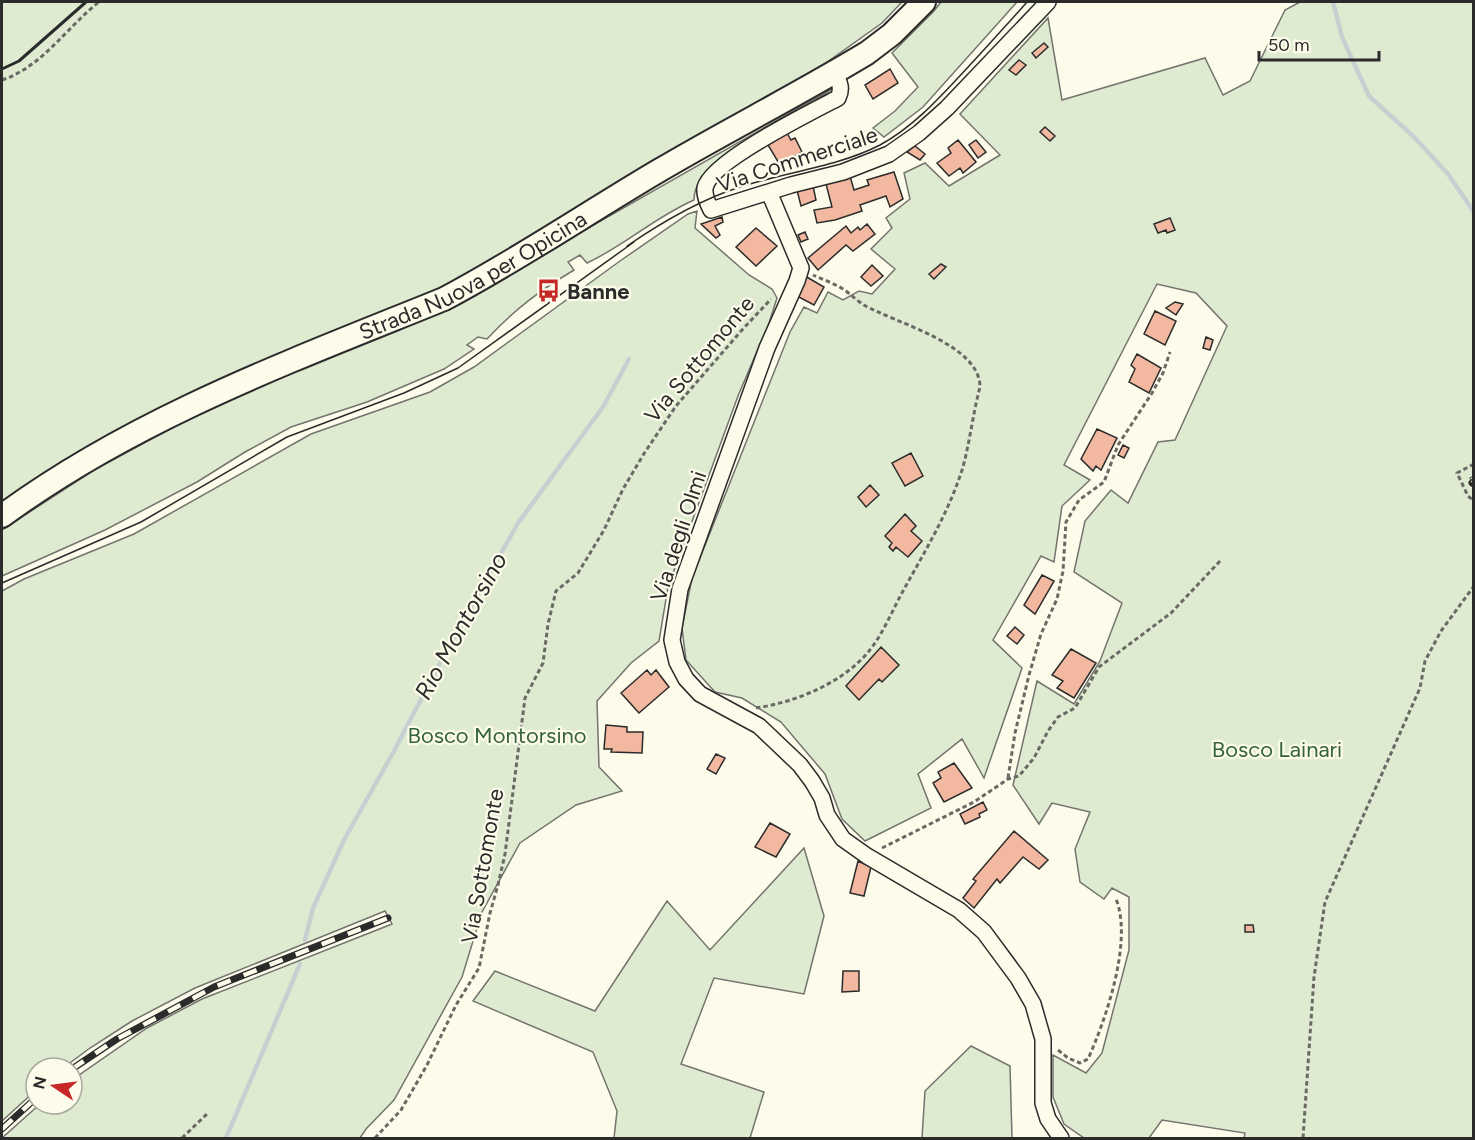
<svg xmlns="http://www.w3.org/2000/svg" width="1475" height="1140" viewBox="0 0 1475 1140" font-family="Figtree,sans-serif">
	<rect width="100%" height="100%" fill="#fdfbea"/>
	<path fill="#deebd1" stroke="#74746e" stroke-width="1.5" d="M2,2h900l-20,21 -76,54 -114,61 -187,117 -78,41 -337,151 -88,55z
		M941,2h76l-94,105 -39,30 -11,-9 22,-17 23,-24 -26,-34 42,-42z
		M1300,2h173l1,474 -4,2 4,8 -1,652h-229l1,-5 -83,-13 -13,18h-65l-20,-14 -11,-27v-42l33,18 16,-20 27,-103v-53l-17,-9 -8,11 -24,-17 -5,-33 15,-37 -38,-9 -13,21 -26,-39 24,-104 37,23 26,-43 22,-58 -48,-31 11,-51 26,-31 17,13 30,-61 17,-2 52,-114 -31,-33 -39,-9 -93,181 26,15 -28,26 -8,56 -13,-6 -48,84 29,28 -38,110 -22,-39 -44,35 13,34 -66,33 -23,-22 -17,-45 -44,-52 -39,-24 -27,-6 -29,-32 -4,-32 10,-50 98,-246 14,-25 13,6 11,-21 15,8 16,-9 13,3 23,-25 -24,-20 21,-21 -6,-10 24,-19 -6,-26 21,-10 24,23 51,-31 -40,-41 88,-96 14,82 143,-42 18,37 27,-14 35,-71z
		M832,89c-32,27 -139,66 -138,111 -39,17 -70,46 -107,63l-7,-8 -12,7 6,8c-35,21 -59,39 -87,69l-9,-2 -11,8 7,4 -30,20 -77,33 -76,25 -46,25 -48,30 -92,48 -103,46v-46l92,-60 115,-62 260,-112z
		M697,211l-2,17 54,47 23,14 5,9 -8,25 -31,73 -70,191 -9,54 -28,22 -34,38 2,66 23,24 -46,14 -56,38 -38,69 -20,65 -68,123 -28,29 -6,9h-358l38,-34h32v-24l75,-52 55,-29 190,-75 -7,-13 -190,77 -63,33 -42,27 -27,20h-27v22l-34,31v-530l22,-12 110,-45 177,-100 119,-42 44,-25 146,-106 68,-47z
		M804,848l20,68 -20,78 -90,-16 -33,86 83,28 -14,46h-136l3,-27 -24,-59 -120,-51 22,-30 100,40 72,-110 43,49z
		M971,1046l39,20 2,72h-90l3,-47z"/>
	<g fill="none" stroke-linecap="round" stroke-linejoin="round">
		<path stroke="#c7d0d0" stroke-width="4.5" d="M1333,2l9,35 27,59 45,41 34,37 26,38
			M305,940l8,-32 31,-68 50,-89 55,-105 69,-123 85,-116 26,-48
			M226,1138l74,-174"/>
	</g>
	<path fill="#f2b8a0" stroke="#2b2b2b" stroke-width="1.5" d="M1044,43l4,4 -12,11 -4,-5z
		M1019,60l7,5 -10,10 -7,-5z
		M890,69l8,14 -25,16 -8,-14z
		M1045,127l10,9 -5,5 -10,-9z
		M787,133l4,7 4,-2 7,14 -22,13 -12,-20z
		M958,140l18,22 -13,11 -3,-5 -11,8 -12,-13 14,-10 -3,-5z
		M976,140l10,12 -8,6 -9,-13z
		M915,146l10,8 -5,6 -13,-8z
		M894,172l9,27 -13,8 -4,-11 -26,9 2,6 -27,9 -18,3 -3,-13 18,-3 -6,-23 24,-8 4,14 15,-5 -2,-5z
		M813,186l3,14 -15,6 -4,-16z
		M722,217l1,5 -8,4 5,9 -4,3 -15,-14z
		M1170,218l5,12 -8,3 -1,-3 -8,3 -4,-9z
		M867,224l8,10 -22,17 -7,-6 -28,25 -10,-12 38,-32 5,7 7,-6 2,3z
		M756,228l21,18 -21,20 -20,-19z
		M805,232l3,7 -7,3 -3,-7z
		M941,264l5,3 -12,12 -5,-5z
		M872,265l11,11 -12,10 -10,-9z
		M805,276l19,11 -10,18 -19,-10z
		M1175,302l8,2 -7,11 -10,-7z
		M1155,311l21,10 -11,24 -21,-11z
		M1206,337l7,3 -3,10 -7,-2z
		M1137,354l24,14 -12,25 -20,-11 6,-13 -4,-4z
		M1097,429l20,9 -16,32 -5,-4 -3,5 -12,-12z
		M1123,445l6,3 -5,10 -6,-3z
		M911,453l12,23 -18,10 -13,-23z
		M870,485l9,10 -13,12 -8,-10z
		M905,514l11,12 -5,5 11,10 -14,16 -12,-10 -3,4 -4,-4 3,-4 -7,-7z
		M1042,575l12,6 -19,33 -11,-9z
		M1015,627l9,8 -7,9 -10,-8z
		M881,647l18,18 -17,17 -3,-3 -20,21 -13,-14z
		M1071,649l25,14 -22,35 -17,-10 6,-7 -11,-6z
		M647,670l4,5 5,-5 13,17 -30,26 -18,-20z
		M606,725l21,2v5h16l-1,21 -31,-1 1,-3h-8z
		M1242,746l6,2 -4,9 -6,-3z
		M716,754l9,4 -9,16 -9,-5z
		M954,763l18,25 -28,14 -11,-19 8,-5 -3,-6z
		M983,802l4,8 -8,4 1,3 -15,7 -5,-10z
		M770,823l20,11 -14,23 -21,-10z
		M1014,831l34,29 -9,9 -16,-12 -23,26 -3,-4 -23,29 -11,-10 13,-17 -3,-2z
		M858,861l13,6 -7,29 -14,-3z
		M1245,925h8l1,7h-9z
		M843,971h16v20l-17,1z"/>
	<g fill="none" stroke-linecap="round" stroke-linejoin="round">
		<defs>
			<path id="minor" d="M835,73c4,9 8,15 3,25 -25,13 -128,64 -133,90 -1,8 3,16 6,22l80,-25 52,-13 46,-18 30,-21 28,-25 101,-106
				M769,192l32,76 -4,13 -30,67 -87,241 -8,51 5,22 9,17 14,15 59,32 41,39 12,16 10,17 5,17 16,24 24,17 92,54 25,22 34,46 15,26 10,35v64l5,16 13,19"/>
			<g id="primary">
				<path id="s1" d="M2,516c133,-98 289,-155 442,-217 74,-39 143,-86 216,-129 68,-40 139,-76 207,-117l25,-19 32,-32"/>
			</g>
		</defs>
		<use href="#minor" stroke="#2b2b2b" stroke-width="18"/>
		<use href="#primary" stroke="#2b2b2b" stroke-width="26"/>
		<path stroke="#6a6964" stroke-width="3" stroke-dasharray="4.5 3" stroke-linecap="butt" d="M2,80c40,-13 65,-53 97,-78
			M1474,464l-17,9 11,23 6,5
			M756,708c40,-6 87,-25 113,-57 14,-17 23,-40 34,-60 22,-40 46,-79 60,-124 7,-26 10,-54 17,-80 0,-43 -85,-64 -116,-82 -6,-4 -12,-9 -18,-14 -10,-7 -22,-11 -33,-16
			M1008,778l7,-45 14,-58 12,-41 16,-35 6,-28 3,-49 13,-22 25,-18 14,-37 34,-52 11,-20 7,-21
			M882,848l92,-46 34,-23 11,-3 15,-18 14,-27 10,-14 17,-9 24,-41 72,-54 51,-54
			M1058,1050l10,8 12,5 8,-4c18,-40 45,-118 28,-160
			M182,1138l27,-26
			M375,1138l26,-28 26,-45 29,-60 23,-37 11,-55 8,-28 7,-31 20,-156 18,-35 5,-39 8,-33 22,-18 26,-43 19,-41 22,-37 31,-46 66,-76 29,-31
			M1303,1138l11,-161 11,-75 95,-214 5,-27 16,-30 33,-45"/>
		<use href="#minor" stroke="#fdfbea" stroke-width="15"/>
		<use href="#primary" stroke="#fdfbea" stroke-width="22"/>
		<path stroke="#2b2b2b" stroke-width="1.5" d="M627,246c35,-24 72,-46 113,-59 46,-15 97,-20 140,-42 35,-19 62,-50 89,-79 19,-21 39,-42 58,-64
			M2,583l139,-61 146,-85 117,-44 54,-25 176,-126"/>
		<defs>
			<path id="rail" d="M1472,483l2,-1
				M72,1069l45,-30 97,-52 174,-69
				M2,1129l34,-31"/>
		</defs>
		<use href="#rail" stroke="#2b2b2b" stroke-width="7"/>
		<use href="#rail" stroke="#fdfbea" stroke-width="4.5" stroke-dasharray="14" stroke-linecap="butt"/>
		<path stroke="#2b2b2b" stroke-width="3" d="M2,69l17,-8 67,-59"/>
	</g>
	<defs>
		<symbol id="bus-bare" viewBox="-9 -9 18 18"><path d="M-5-6H5V4H4V6H2V4H-2V6H-4V4H-5ZM-3.5-4V0h7V-4ZM-3.5 1.2v1.5H-2V1.2ZM2 1.2v1.5H3.5V1.2Z" fill="#c62828" stroke="#fdfbea" stroke-width="2.5" paint-order="stroke"/></symbol>
	</defs>
	<g fill-rule="evenodd">
		<use href="#bus-bare" x="532" y="274" width="33" height="33"/>
	</g>
	<g text-anchor="middle" stroke-width="4.5" stroke-linejoin="round" paint-order="stroke">
		<g font-size="22" fill="#2b2b2b" stroke="#fdfbea">
			<text transform="translate(797 159) rotate(-18)" y="8">Via Commerciale</text>
			<text dy="8" stroke="none"><textPath href="#s1" startOffset="530">Strada Nuova per Opicina</textPath></text>
			<text transform="translate(699 359) rotate(-50)" y="8">Via Sottomonte</text>
			<text transform="translate(678 536) rotate(-72)" y="8">Via degli Olmi</text>
			<text transform="translate(482 866) rotate(-80)" y="8">Via Sottomonte</text>
		</g>
		<g font-size="22" font-weight="bold" fill="#2b2b2b" stroke="#fdfbea" text-anchor="start">
			<text x="567" y="299">Banne</text>
		</g>
		<g font-size="22" fill="#34623c" stroke="#fdfbea">
			<text x="497" y="743">Bosco Montorsino</text>
			<text x="1277" y="757">Bosco Lainari</text>
		</g>
		<g font-size="24" font-style="italic" fill="#2b2b2b" stroke="#fdfbea">
			<text transform="translate(461 626) rotate(-61)" y="8">Rio Montorsino</text>
		</g>
	</g>
	<rect width="1475" height="1140" fill="none" stroke="#2b2b2b" stroke-width="6"/>
	<g transform="translate(54 1086) rotate(283)"><circle r="28" fill="#fdfbea" stroke="#a9a89e" stroke-width="1.5"/>
	<path d="M0-4.5L10 22L0 15L-10 22Z" fill="#c62828"/>
	<text y="-9" font-size="16" font-weight="bold" text-anchor="middle" fill="#2b2b2b">N</text>
	</g>
	<path d="M1259 51v9h120v-9" fill="none" stroke="#2b2b2b" stroke-width="3"/>
	<text x="1268" y="51" font-size="18" fill="#2b2b2b" stroke="#fdfbea" stroke-width="4.5" paint-order="stroke">50 m</text>
</svg>
